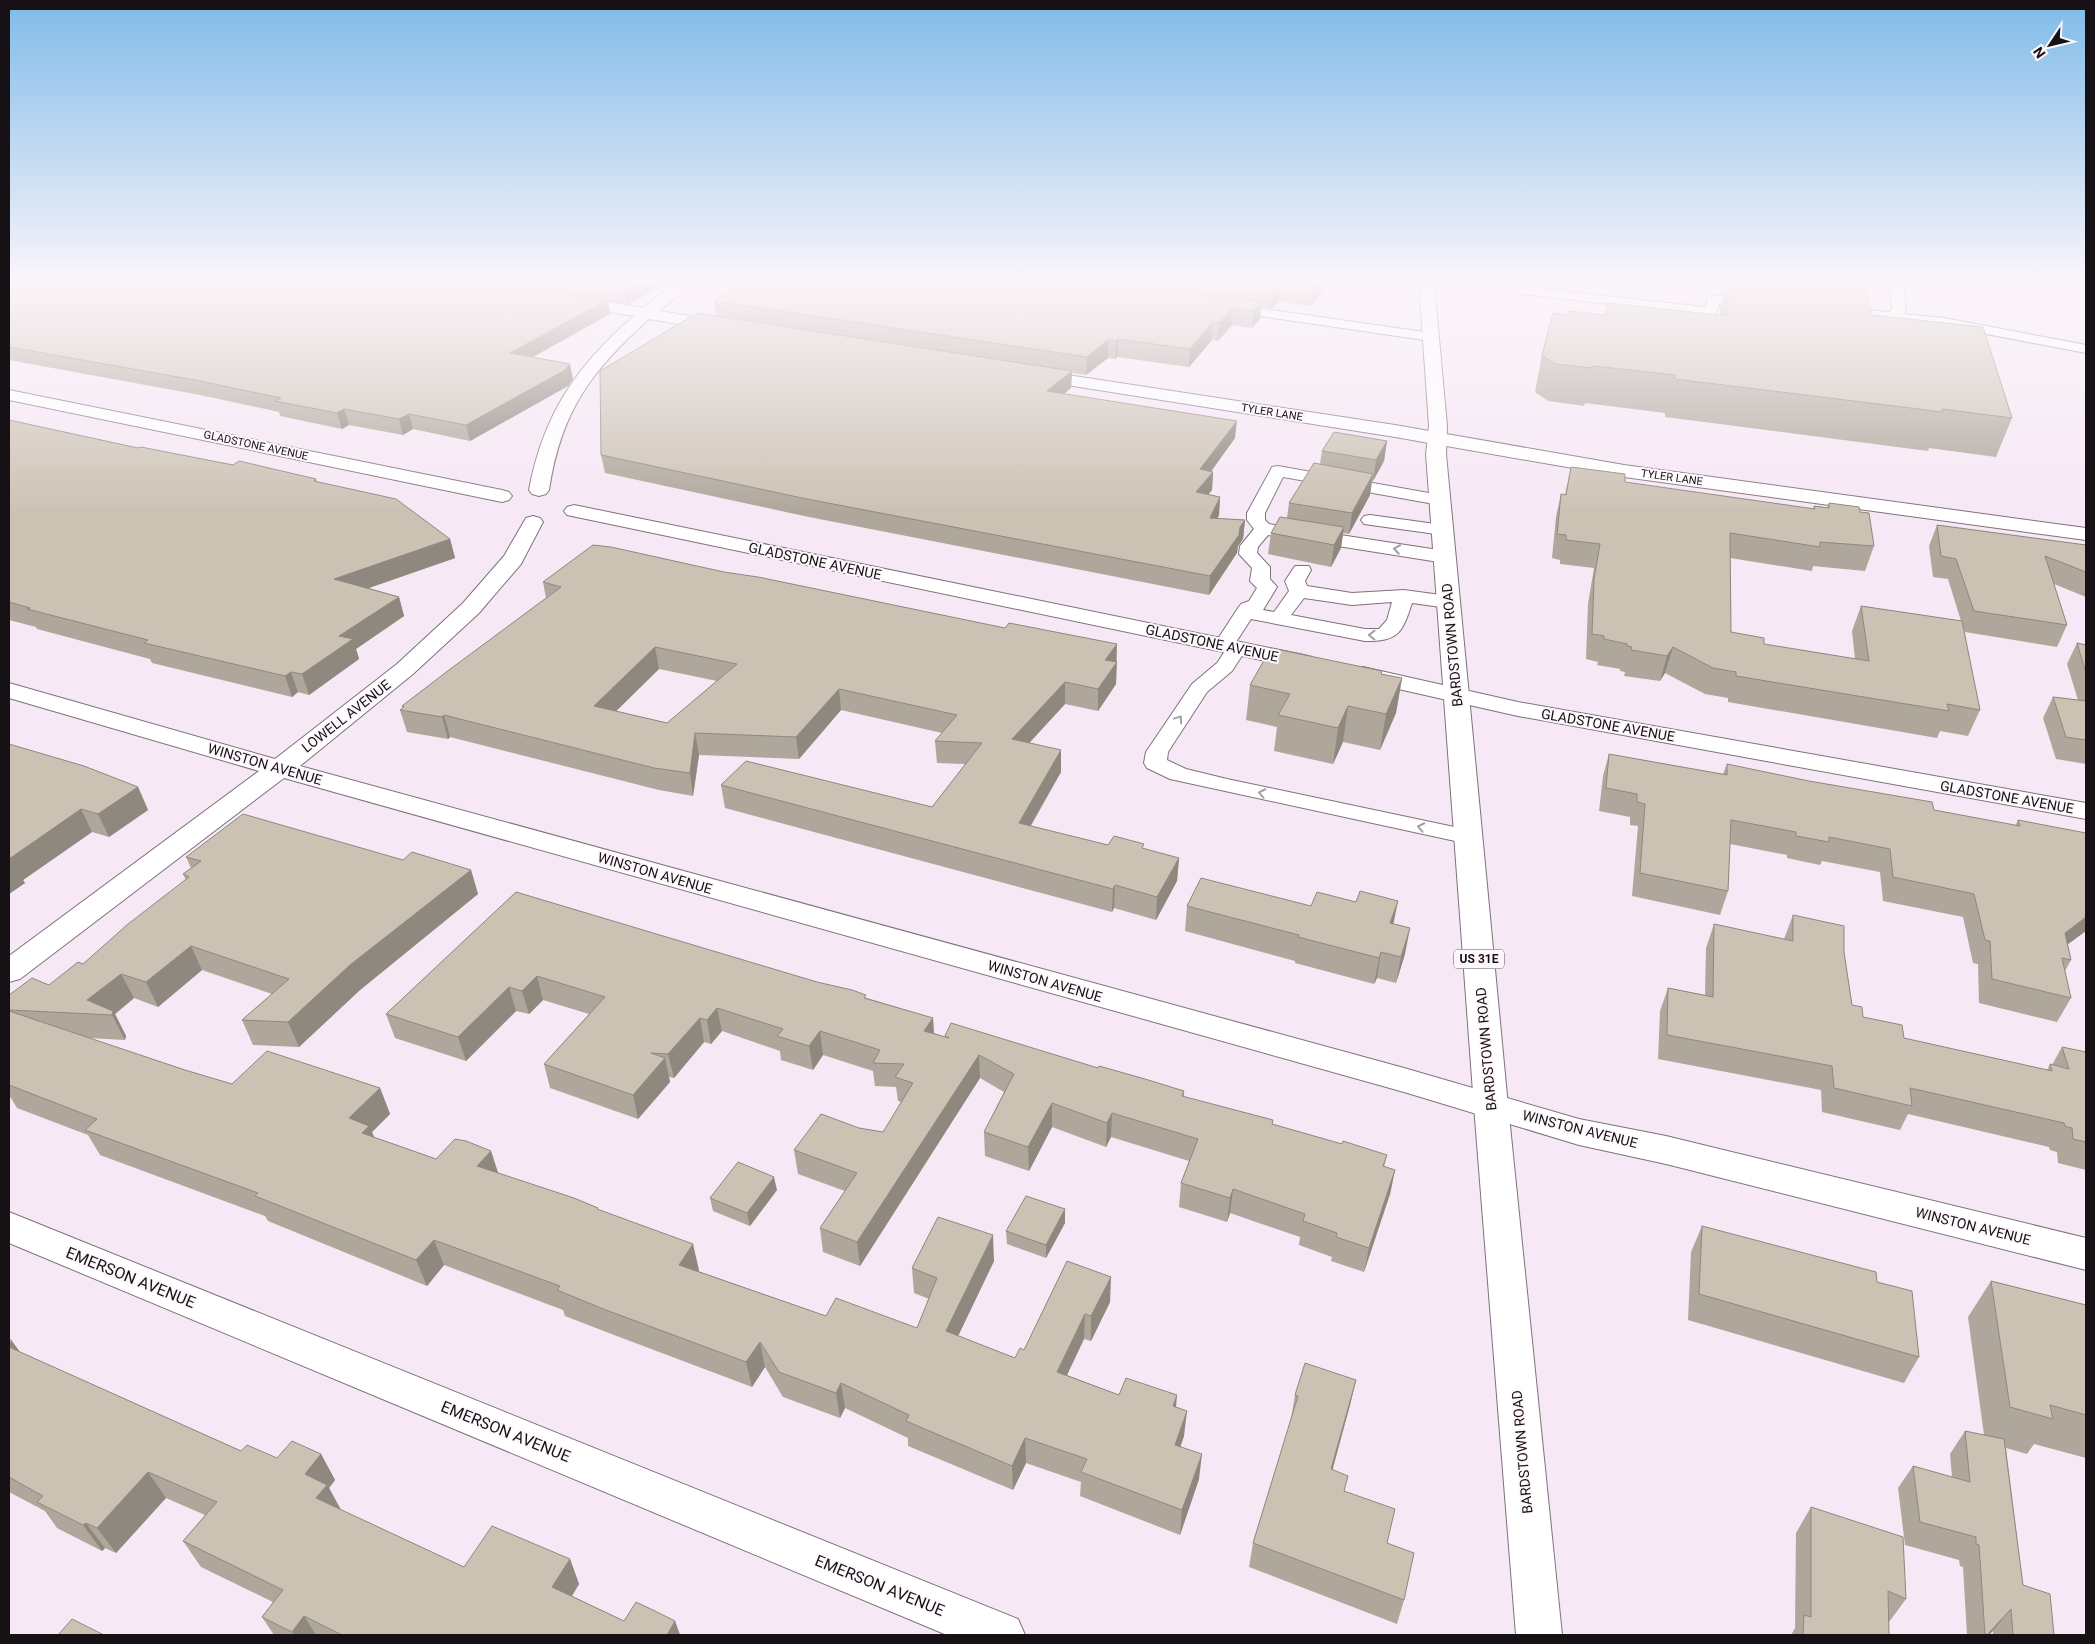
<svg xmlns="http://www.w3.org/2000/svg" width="2095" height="1644" viewBox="0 0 2095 1644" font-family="Roboto,sans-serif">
	<rect width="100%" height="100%" fill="#f6e8f5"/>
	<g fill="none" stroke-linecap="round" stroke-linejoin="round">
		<defs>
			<path id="lane" d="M1511,283h13l2,4 179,20 3,-10 5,-1 42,3 7,4 -7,4 -36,-3 -3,11 -5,1 -190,-22 -5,-1z
				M1889,283h14l3,26 -2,5 40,4 142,27v8l-142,-27 -104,-10 -7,-4 7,-4 50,4 2,-3z
				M1230,304l201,29 7,4 -7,4 -206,-30 -2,-3 2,-3z
				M1278,466l162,29 6,1 3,4 -3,4 -6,1 -157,-28 -18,36v7l4,4 176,27 7,2 2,4 -2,4 -7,2 -177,-28 -10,12 -1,6 13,14v12l7,8 -14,23 11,2 15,-21 -4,-10 10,-15h14l2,4 -6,11 2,5 45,7 52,-3 44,6 7,2 3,4 -3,4 -7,2 -36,-5c-10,31 -14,38 -47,38l-114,-22 -15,23 8,2 3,4 -15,23 -25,21 -39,60 -1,8 19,9 41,10 251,53 3,5 -3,5 -9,2 -299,-65 -23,-11 -3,-5 2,-11 46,-68 25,-21 8,-12 -8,-2 -3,-4 24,-37 3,-4 8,-3 8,-13 -7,-7 2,-13 -13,-14 1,-8 14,-17 -7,-9v-7l23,-42 2,-4zM1304,598l48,7 40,-3 -5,18 -8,9h-14l-74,-14z
				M1370,515l73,10 6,1 3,4 -3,4 -6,1 -79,-11 -3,-4 3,-4z"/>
			<path id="street" d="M675,283h18l-34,28 62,10 8,5 -8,5 -72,-12c-58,52 -88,92 -100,171l-3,4 -7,2 -7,-2 -3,-4c14,-75 47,-124 105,-174l-61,-10 -8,-5 8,-5 70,12z
				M1035,370l360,55 229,40 462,63v12l-462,-63 -229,-40 -366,-58 -3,-4 3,-4z
				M9,390l493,100 7,2 3,4 -3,4 -7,2 -493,-102z
				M574,505l730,150 8,2 4,5 -4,5 -8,2 -737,-154 -3,-4 3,-4z
				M533,516l7,2 3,4 -22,42 -42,49 -66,61 -113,92 1104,302 175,51 87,17 420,102v32l-420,-106 -87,-19 -175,-53 -1120,-314 -264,201 -11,3v-26l250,-185 -250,-73v-15l266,76 122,-95 66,-61 41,-47 22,-38z
				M1363,667l155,35 568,101v16l-568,-103 -164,-37 -3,-5 3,-5z
				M9,1212l1009,407 7,16h-78l-938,-392z"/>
			<path id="primary" d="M1419,283h15l13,143 -1,28 62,652 54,529h-46l-42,-529 -48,-652 3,-28z"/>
		</defs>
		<use href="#lane" stroke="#7e727d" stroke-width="2"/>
		<use href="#street" stroke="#7e727d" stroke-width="2"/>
		<use href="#primary" stroke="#7e727d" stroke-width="2"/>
		<use href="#lane" fill="#fff" fill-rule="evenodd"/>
		<use href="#street" fill="#fff" fill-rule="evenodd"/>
		<use href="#primary" fill="#fff" fill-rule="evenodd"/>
	</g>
	<path fill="#afa79b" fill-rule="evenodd" d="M9,283h658l-39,21 -20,-3 2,13 -77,43 40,22 -5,7 -98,55 -57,-12 -10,6 -54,-10 -7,4 -62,-13 -1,-4 -79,-17 -191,-35z
		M745,283h584l-18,23 -32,-4 -8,7 -10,-1 -1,11 -8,9 -20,-3 -14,16 -6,-1 -23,27 -72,-10 -2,2 -7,-1 -22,17 -14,-2 -1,15 -7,6 171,44 -24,34h2l-1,18 -4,4 12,3 -1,18 -2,4 28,1 -2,19 -5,7 -1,7 -28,42 -400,-78 -204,-44 -4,-18 115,-139 -2,-15z
		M1721,283h139l-1,1 13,31 140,103 -16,39 -67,-9 -1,3 -263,-34v-4l-80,-10 -1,3 -36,-5 -13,-9 7,-37 26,-40h37l3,-12 112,12v-8l4,-12h-4z
		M9,420l129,28 178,31 1,3 133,57 5,19 -86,30 30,9 5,19 -48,33 3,10 -50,36 -11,-3 -6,5 -140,-34 -2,-4 -113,-30 -1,-2 -27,-7z
		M1387,441l-3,20 -11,20h-1l-2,14 -21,39 -6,-1 -2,15 -10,19 -63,-13 3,-21 16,-15 2,-15 31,-39 2,-13z
		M1571,467l54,15 188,27 1,-3 13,2 2,-5 31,9 14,34 -9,25 -52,-5 -1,5 -82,-13 1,74 33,12 91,15 -3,-28 9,-25 100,15 -13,-42 -15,-2 -4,-31 8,-21 149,20v52l-32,-13 13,41 -10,22 -92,-15 -2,-4 17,82 -12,26 -28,-5 -3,7 -209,-36v-4l-23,-4 -40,-21 -5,8 -36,-5 1,-4 -5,-1v-2l-23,-4 1,-3 -12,-3 2,-55 6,-36 -34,-4v-4l-8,-2 4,-41 5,-23 4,1z
		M543,582l574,80 -1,22 -18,27 -33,-7 -36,39 32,29 -30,54 77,19 36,4 35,9 -2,23 -21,39 -42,-12 -2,4 -387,-104 -4,-23 211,22 33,-43 -28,-1 -2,-22 7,-8 -101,-23 -42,49 -100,-4 -6,41 -34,-6 -209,-53 -2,2 -41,-7 -7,-22 3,-2 -1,-2 144,-108zM659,669l58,12 -50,42 -51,-12z
		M2077,643l9,2v119l-30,-5 -13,-41 10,-21 25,3 -11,-36z
		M1382,674l20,4 -6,35 -16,37 -37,-8 -10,22 -59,-13 3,-24 -31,-7 4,-35z
		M9,744l129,43 10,23 -39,27 -17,-5 -69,48 2,3 -16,11z
		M1609,754l114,20 4,-10 207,46 81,16 3,-6 50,125 3,15 -6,11 6,27 -14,24 -78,-19 -1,-39 -5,-1 -10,-46 -80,-16 -3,-29 -58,-11 -2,4 -33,-7v-3l-57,-11 -2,47 -8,24 -88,-19 6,-70 -8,-1v-8l-31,-6 4,-35z
		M186,857l217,3 68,10 7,24 -118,96 -61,57 -46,-2 -11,-25 30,-26 -70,-24 -44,37 -24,-9 -19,16 11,22 -1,4 -36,-2 96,32 47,14 148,4 10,26 -18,18 2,5 62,22 55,-8 7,22 100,37 101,60 -1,1 128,45 91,12 12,-29 -15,-6 -2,-25 82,-7 -36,75 57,22 9,-8 43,-89 43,41 -19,39 -7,-2 -17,36 52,20 57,12 8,29 -4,11 19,32 -19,56 -100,-39 1,-14 -55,-19 -13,27 -105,-44v-8l-63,-30 -5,10 -57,-21 -18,-30 -13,20 -138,-52 -49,-19 -2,-6 -119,-45 -17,21 -159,-65 -3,-5 -165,-61 -12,-20 -71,-27 -6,-10 -2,-1v-102l40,-10 34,-21 103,-84 -3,-6 8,-6z
		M516,892l417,126 1,15 11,4v-1l153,32 86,23v6l89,23 -1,4 70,20 45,11 -3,12 11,3 -5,24 -26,78 -33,-11 1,-4 -33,-12 1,-8 -70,-24 -3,9 -48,-15 2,-24 8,-22 -78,-24 -5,10 -54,-20 -23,44 -44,-15 -1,-24 20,-40 -24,-14 -120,188 -37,-14 -3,-24 25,-37 -47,-17 -4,-24 65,-22 24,4 18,-30 -3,-1 -2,-14 -21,-1 -2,-15 -50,-16 -10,15 -32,-10 -1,-9 -58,-20 -11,13 -7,-2 -30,36 -5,-1 1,5 -32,37 -88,-31 -6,-24 45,-50 -46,-14 -14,14 -13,-3 -50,50 -71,-23 -9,-24z
		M1187,906h124l83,18 11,30 -9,29 -19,-5 -3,6 -79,-21v-2l-110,-30z
		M1793,915l51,37 8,53 11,12 41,21 143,32 3,-6 2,1 10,-18 24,5v118l-28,-7 -1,-11 -7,-2 -1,-3 -141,-33 -8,16 -78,-18 -1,-22 -163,-31 2,-48 8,-23 37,7 1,-47 8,-24 70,15z
		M777,1190l-27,36 -37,-15 -3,-13z
		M1065,1209v14l-19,35 -39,-14 -1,-13z
		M1702,1226l175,56 42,75 -15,26 -216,-63 3,-68z
		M1991,1281l95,24v153l-52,-14 -7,10 -21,-6 17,137 31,50h-61v-4l-4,4h-22l-4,-68 -3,-1 -1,-6 -54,-15 -7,-57 15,-22 39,11 -2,-23 15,-23 19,4 -16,-118z
		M9,1339l11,13 221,99 36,7 44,-4 14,26 -6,8 12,22 123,57 106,-8 9,25 -7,12 52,25h51l5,14h-406l-12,-18 11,-15 -72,-35 -18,-26 22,-26 -39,-17 -50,55 -11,-5 -3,3 -45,-23 -12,-17 -36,-19z
		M1356,1380l-6,25 -18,65 13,21 42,52 17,57 -7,24 -148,-57 4,-24 38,-124 4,-24z
		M1811,1507l95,92 -17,23v13h-98l4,-7 1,-95z"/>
	<path fill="#8f887e" d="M639,283h28l-39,21 -2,-14z
		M1318,283h11l-18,23 1,-17z
		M1281,285l-2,17 -8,7 2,-17z
		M607,300l3,14 -97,54 -3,-15z
		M1261,302l-1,17 -8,9 1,-17z
		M1233,308l-1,17 -14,16 1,-18z
		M1213,322l-1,18 -23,27 1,-18z
		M1118,339l-1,18 -2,2 1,-18z
		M1108,340v18l-22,17 1,-18z
		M570,364l3,15 -5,7 -98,55 -4,-16z
		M1072,371l-1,17 -24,20v-17z
		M344,409l5,16 -7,4 -5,-16z
		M409,414l4,15 -10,6 -4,-16z
		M1237,421l-2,17 -36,49 1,-18z
		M1387,441l-3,20 -11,20 3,-21z
		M1213,472l-1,18 -17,21 1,-19z
		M1373,474l-3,21 -21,39 3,-21z
		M1220,497l-1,18 -11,22 2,-19z
		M1245,520l-2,19 -5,7 -1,7 -28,42 1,-19 30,-49z
		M1344,527l-3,21 -10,19 3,-22z
		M450,539l5,19 -115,40 -6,-19z
		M399,597l5,19 -48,33 3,10 -50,36 -7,-21 37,-38z
		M1117,644l-1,40 -18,27v-22l7,-29z
		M655,647l4,22 -60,59 -5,-22z
		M1673,647l-8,26 -5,8 7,-25z
		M291,672l7,20 -6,5 -7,-21z
		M1402,678l-6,35 -16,37 6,-36z
		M1065,682v22l-53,58v-23z
		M839,689l2,21 -42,49 -3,-22z
		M1348,706l-5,36 -10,22 5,-36z
		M444,715l6,22 -2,2 -6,-22z
		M695,733l4,22 -6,41 -3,-23z
		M1061,750v22l-42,73v-22z
		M138,787l10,23 -39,27 -11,-23z
		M81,809l11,23 -69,48 2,3 -16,11v-35z
		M1179,858l-2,23 -21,39 1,-23z
		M471,870l7,24 -118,96 -61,57 -11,-25 62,-57z
		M1115,885l-1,23 -2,4 1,-23z
		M1398,901l-5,25 -3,-3z
		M2086,917v14l-34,25 13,-23z
		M1410,928l-5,26 -9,29 5,-26z
		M191,946l11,24 -44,37 -12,-25z
		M1381,952l-4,26 -3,6 5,-26z
		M121,974l13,24 -19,16 11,22 -1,4 -13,-25 -25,-15z
		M537,976l6,24 -14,14 -7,-23z
		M509,987l7,24 -50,50 -8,-24z
		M717,1008l5,23 -11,13 -4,-24z
		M700,1018l4,24 -30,36 -6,-24z
		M933,1018l1,24 -10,-11z
		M820,1031l3,24 -10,15 -4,-24z
		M979,1055l1,23 -120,188 -3,-24z
		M665,1058l5,24 -32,37 -5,-24z
		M380,1088l10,26 -18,18 7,19 -30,-33z
		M1052,1103v24l-23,44 -1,-24z
		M1112,1113l-1,24 -5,10 1,-24z
		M491,1151l8,25 -22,-10z
		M1395,1170l-5,24 -26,78 5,-24z
		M774,1177l3,13 -27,36 -3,-13z
		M1233,1189l-3,24 -3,9 3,-24z
		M1065,1209v14l-19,35v-13z
		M993,1235l1,26 -46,96 -2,-26z
		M434,1240l10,25 -17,21 -11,-26z
		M693,1244l6,26 -14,20 -6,-25z
		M1111,1277l-1,25 -19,39v-25z
		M1085,1314l-1,25 -27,57v-24z
		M12,1341l19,26 -22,-18v-5z
		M760,1342l5,25 -13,20 -6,-25z
		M1356,1380l-6,25 -24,89 5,-25z
		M841,1383l4,25 -5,10 -4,-25z
		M1177,1395l-2,25 -2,-14z
		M1187,1411l-3,25 -11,33 2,-24z
		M1025,1438l1,25 -13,27 -1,-24z
		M321,1454l14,26 -6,8 12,22 -25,-12 -11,-24z
		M1202,1454l-3,25 -19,56 2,-25z
		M148,1472l18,26 -50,55 -19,-25z
		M86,1523l19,25 -3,3 -19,-26z
		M570,1559l9,25 -17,28 -10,-25z
		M2011,1609l-22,26h-2z
		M304,1616l12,19h-22l-2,-3z
		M675,1621l5,14h-13z"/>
	<path fill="#ccc2b4" stroke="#8f887e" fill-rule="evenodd" d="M9,283h489l109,17 -97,53 60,11 -5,6 -99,55 -57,-11 -10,5 -55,-10 -7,4 -62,-12 6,-3 -86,-18 -186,-33z
		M580,283h59l-13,7z
		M745,283h372l144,19 -8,9 -20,-3 -14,15 -6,-1 -23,27 -72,-10 -2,2 -8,-1 -21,17 -373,-56z
		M1201,283h117l-6,6 -31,-4 -8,7z
		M1729,283h114l23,2 6,30 111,12 29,91 -70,-9 1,3 -268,-33v-4l-82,-9 -1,2 -37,-4 -13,-9 11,-42 15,2 1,-4 37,4 2,-12 119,13z
		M697,313l375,58 -25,20 190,30 -37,48 13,3 -17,20 24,5 -10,21 35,2 -5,7 -1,8 -29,41 -403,-77 -206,-44 -1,-84z
		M9,420l129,28 3,-1 92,18 6,-4 77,18 -2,2 82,18 54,40 -116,40 65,18 -60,39 14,3 -51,35 -11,-2 -6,4 -141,-33 4,-3 -121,-31 3,-1 -21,-6z
		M1334,432l53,9 -11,19 -54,-9z
		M1314,463l59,11 -21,39 -63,-10z
		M1571,467l54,7v8l190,27 -1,-3 15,2v-5l30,4 1,5 9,1 5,33 -54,-4v5l-90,-14 1,99 33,6v6l105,17 -8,-55 101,15 18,89 -33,-6 2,7 -213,-35v-4l-23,-4 -40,-21 -6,9 -36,-6 1,-3 -5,-1v-2l-23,-5v-3l-12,-2 2,-55 6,-35 -34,-4v-5l-9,-1 4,-40 5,1z
		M1280,517l64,10 -10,18 -63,-12z
		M1937,525l149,20v27l-41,-16 22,69 -93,-14 -18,-52 -15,-3z
		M593,545l18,2 113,25 34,5 247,51 4,-5 108,21 -12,16 12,2 -19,27 -33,-7 -53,57 49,11 -42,73 89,22 6,-9 30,8 -2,4 37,10 -22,39 -42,-12 -2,4 -392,-104 25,-24 186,46 50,-64 -47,-2 22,-26 -118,-26 -43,48 -101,-4 -5,40 -36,-5 -210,-53 -2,2 -42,-7 4,-3 -2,-1 47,-36 112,-83 -18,-5zM655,647l82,17 -70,59 -73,-17z
		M2077,643l9,2v28z
		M1271,648l111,23 -1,3 21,4 -16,36 -38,-8 -10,22 -60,-13 12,-21 -40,-9z
		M2053,697l33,4v39l-20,-3z
		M9,744l75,22 54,21 -40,27 -17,-5 -72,50z
		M1609,754l118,21v-11l82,17 123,21 2,8 86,16 -2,-6 68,13v84l-21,16 6,27 -9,-2 9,40 -79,-19 -2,-38 -5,-1 -11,-46 -81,-17 -3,-28 -61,-12v5l-33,-6v-4l-65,-12 -3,71 -88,-18 5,-69 -8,-2v-8l-31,-6z
		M243,814l160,46 9,-8 59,18 -121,95 -62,57 -46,-2 47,-41 -98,-33 -45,36 -25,-8 -34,26 26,11 -1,4 -103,-5v-15l23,-17 17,7 29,-23 5,2 45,-40 61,-47 -6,-3 18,-13 -15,-4z
		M1201,878l110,28 6,-14 39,10 4,-11 38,10 -8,22 20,5 -9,29 -20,-5 -2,6 -81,-21 1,-2 -112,-29z
		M516,892l301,90 35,8 14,5 -2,3 69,20 -9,13 25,7 -4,-2 6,-13 147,45 1,-2 46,13 39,12 -2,5 91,24 -1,4 70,20 1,-3 44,14 -4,11 12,4 -26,78 -33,-11 1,-4 -34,-12 2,-7 -72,-25 -3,9 -49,-15 17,-44 -86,-26 -5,10 -55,-20 -24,44 -44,-15 30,-58 -35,-19 -122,187 -37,-14 37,-55 -63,-23 27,-36 38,14 24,4 30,-49 -18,-6 9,-13 -31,-1 7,-13 -60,-19 -11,15 -32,-10 6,-7 -66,-21 -10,12 -7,-2 -32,36 -17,-1 14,5 -32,37 -89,-31 61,-67 -68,-21 -15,15 -13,-4 -51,50 -72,-23z
		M1793,915l51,11v26l8,53 10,2 1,10 39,8 2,13 148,33 -2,-7 19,5 -7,-22 24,5v90l-13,-3 -1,-11 -7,-2 -1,-3 -154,-35 2,18 -78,-18 -2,-22 -165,-31 1,-47 45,9 1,-73 79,17z
		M9,1011l176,59 47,14 35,-33 113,37 -31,30 20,8 -7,7 74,26 19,-20 11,2 25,10 -14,15 97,32 24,10 -1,1 96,35 -14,21 147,51 10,-18 81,30 20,-50 -25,-10 26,-51 55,18 -47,96 69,27 5,-10 4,2 43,-89 44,16 -20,39 -6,-2 -28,58 62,23 7,-17 51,17 -4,11 14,5 -12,34 27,9 -20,56 -101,-38 6,-13 -62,-21 -13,28 -106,-45 3,-6 -68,-32 -5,10 -57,-21 -19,-30 -14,20 -140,-52 -49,-20 3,-4 -126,-46 -18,20 -161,-64 3,-3 -173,-63 12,-11 -88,-34z
		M738,1162l36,15 -27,36 -37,-15z
		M1026,1196l39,13 -19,36 -40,-14z
		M1702,1226l174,46 1,10 35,9 7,66 -220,-63z
		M1991,1281l95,24v110l-36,-10 3,14 -43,-12z
		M9,1339l3,2 -3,3z
		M9,1347l232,104 6,-6 30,13 15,-17 29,13 -16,20 22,11 -11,13 148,69 28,-41 78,33 -18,28 72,34 12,-19 19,9 20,10 -8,14h-325l-38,-19 -12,16 -30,-15 21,-27 -100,-49 34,-39 -69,-30 -51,56 -11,-5 -3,2 -46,-23 6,-6 -34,-19z
		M1305,1363l51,17 -25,89 17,7 -4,15 51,18 -8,34 27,10 -10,47 -151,-57 45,-147 -3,-1z
		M1965,1431l39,8 19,146 27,9 4,41h-41l-2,-26 -24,26h-2l-6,-90 -3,-1v-7l-56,-15 -7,-56 57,16z
		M1811,1507l92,30 3,62 -18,-8 1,44h-86l1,-20 7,2z
		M72,1619l32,16h-46z"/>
	<defs><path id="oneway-chevron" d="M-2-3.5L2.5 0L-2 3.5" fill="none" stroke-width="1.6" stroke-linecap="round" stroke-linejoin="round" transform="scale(1.25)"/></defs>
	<g stroke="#a1a0a1">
		<use href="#oneway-chevron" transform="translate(1397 549) rotate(-171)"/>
		<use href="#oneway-chevron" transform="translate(1372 635) rotate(-179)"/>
		<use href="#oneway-chevron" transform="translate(1179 719) rotate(-56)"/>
		<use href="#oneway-chevron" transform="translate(1262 793) rotate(-168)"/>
		<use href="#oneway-chevron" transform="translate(1421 827) rotate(-168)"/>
	</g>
	<linearGradient id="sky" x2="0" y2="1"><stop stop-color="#7fbbe9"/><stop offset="0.55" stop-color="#fbf5fa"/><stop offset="1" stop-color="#fbf5fa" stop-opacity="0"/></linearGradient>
	<rect width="2095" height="513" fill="url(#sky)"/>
	<g text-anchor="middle" stroke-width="4" stroke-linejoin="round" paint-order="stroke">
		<g font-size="11" fill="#151115" stroke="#fef8fd">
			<text transform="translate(1272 412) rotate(9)" y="4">TYLER LANE</text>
			<text transform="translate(256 445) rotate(12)" y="4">GLADSTONE AVENUE</text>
			<text transform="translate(1672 477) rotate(8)" y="4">TYLER LANE</text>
		</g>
		<rect fill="#fef8fd" stroke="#5b565b" stroke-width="1" x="1454" y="949.5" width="50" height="19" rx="4"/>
		<g font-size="12" font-weight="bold" fill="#151115">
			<text x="1479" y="963">US 31E</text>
		</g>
		<g font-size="14" fill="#151115" stroke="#fef8fd">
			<text transform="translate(815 561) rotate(12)" y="5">GLADSTONE AVENUE</text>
			<text transform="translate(1212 643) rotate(12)" y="5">GLADSTONE AVENUE</text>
			<text transform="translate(1452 645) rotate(-95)" y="5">BARDSTOWN ROAD</text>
			<text transform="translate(346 716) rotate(-38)" y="5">LOWELL AVENUE</text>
			<text transform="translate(1608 725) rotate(10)" y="5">GLADSTONE AVENUE</text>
			<text transform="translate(265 764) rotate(16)" y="5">WINSTON AVENUE</text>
			<text transform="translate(2007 797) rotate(10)" y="5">GLADSTONE AVENUE</text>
			<text transform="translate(655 873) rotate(16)" y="5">WINSTON AVENUE</text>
			<text transform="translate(1045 981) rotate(16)" y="5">WINSTON AVENUE</text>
			<text transform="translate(1486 1049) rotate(-95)" y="5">BARDSTOWN ROAD</text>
			<text transform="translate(1580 1129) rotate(14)" y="5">WINSTON AVENUE</text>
			<text transform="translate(1973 1226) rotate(14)" y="5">WINSTON AVENUE</text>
			<text transform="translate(1522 1452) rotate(-95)" y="5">BARDSTOWN ROAD</text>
		</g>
		<g font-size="16" fill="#151115" stroke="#fef8fd">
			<text transform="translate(131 1277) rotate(22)" y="6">EMERSON AVENUE</text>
			<text transform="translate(506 1431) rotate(22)" y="6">EMERSON AVENUE</text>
			<text transform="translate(880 1585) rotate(22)" y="6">EMERSON AVENUE</text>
		</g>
	</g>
	<rect width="2095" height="1644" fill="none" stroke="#151115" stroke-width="20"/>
	<g transform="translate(2050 45) rotate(235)" stroke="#fef8fd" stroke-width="4" paint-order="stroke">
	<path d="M0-4L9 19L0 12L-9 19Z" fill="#151115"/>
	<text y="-8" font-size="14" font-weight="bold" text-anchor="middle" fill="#151115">N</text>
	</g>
</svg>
